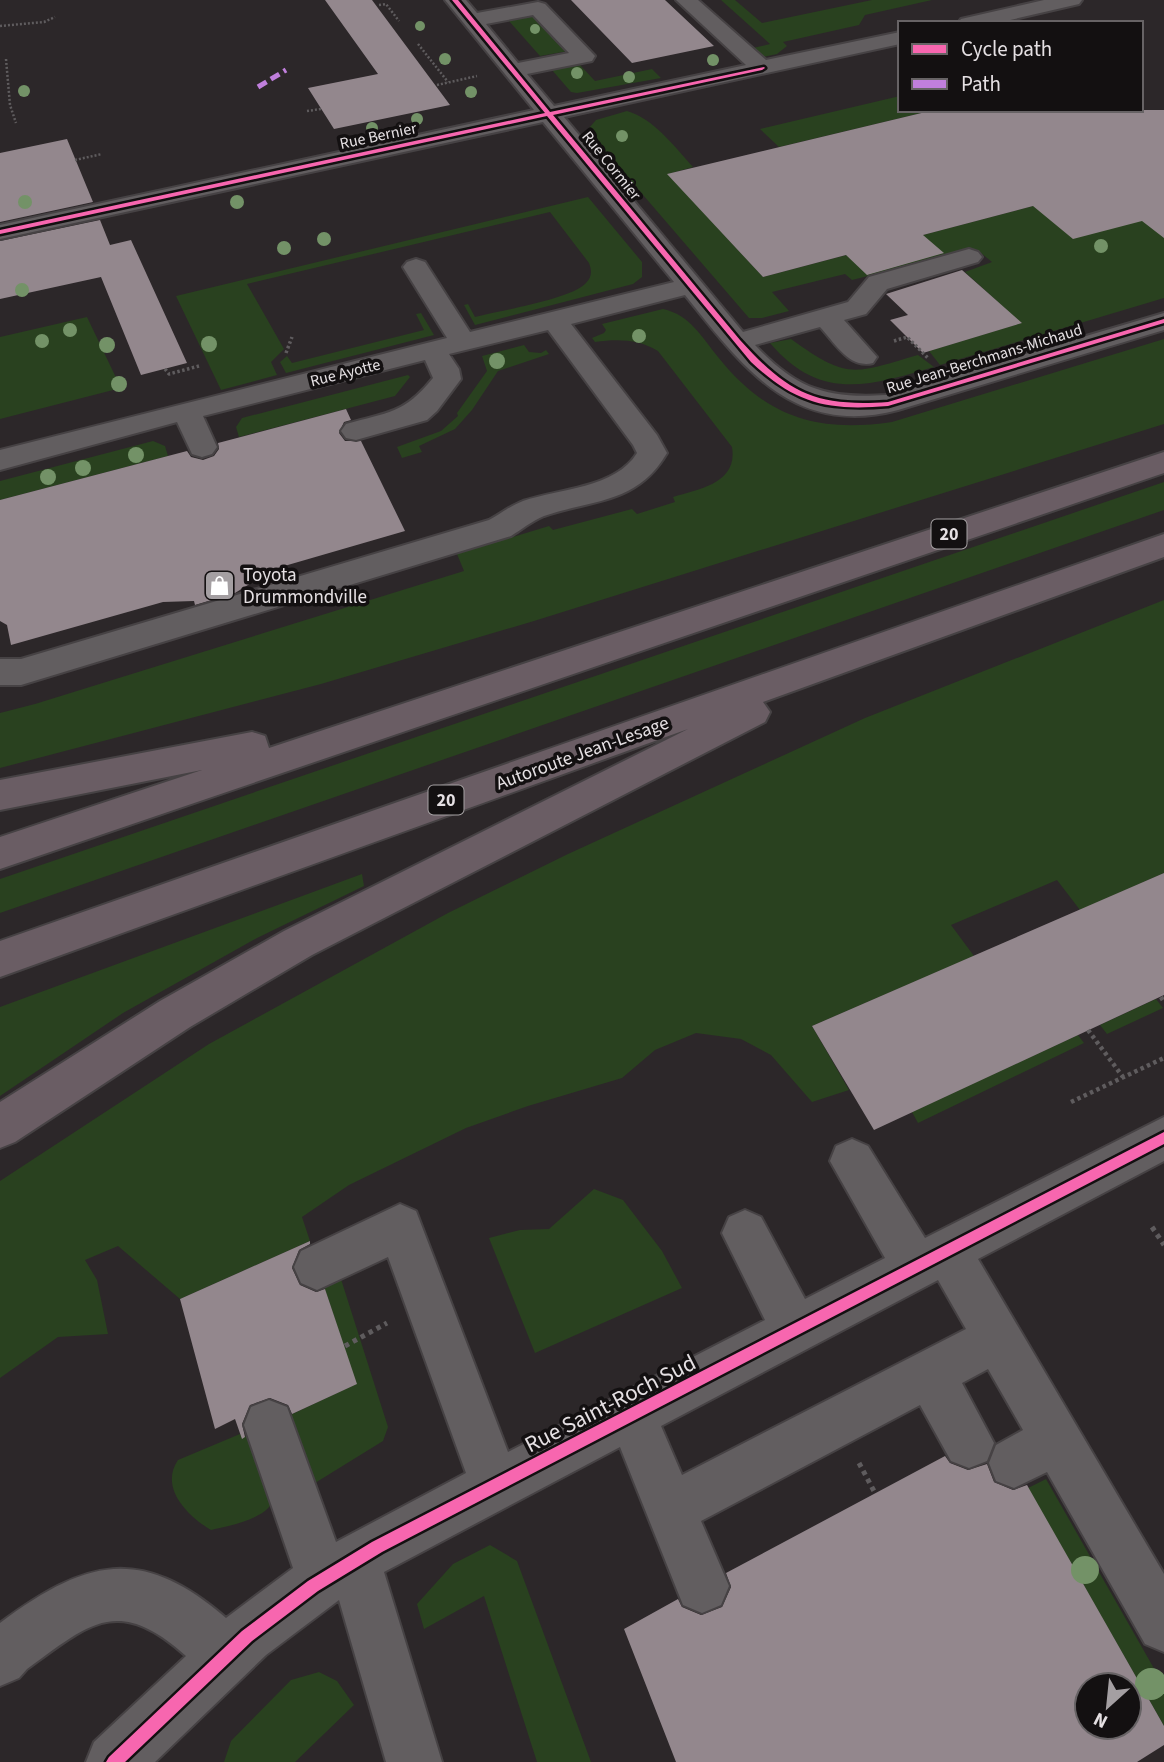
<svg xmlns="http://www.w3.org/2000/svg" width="1164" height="1762" viewBox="0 0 1164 1762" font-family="'Source Sans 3',sans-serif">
	<rect width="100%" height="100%" fill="#2c2729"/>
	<path fill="#29411f" d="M721,0h14l27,23 110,-23h60l-67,15 -6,10 -76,17 4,4 -10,8 -14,3 -10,-9 17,-4z
		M536,16l32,35 -28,5 -31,-35z
		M580,65l15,16 57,-12 9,9 -84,15 -6,-1 -19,-22z
		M900,96v14h34l-155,37 -19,-18z
		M627,111c27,8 46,34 66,56l-25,7 95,103 304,-80 59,11 38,24v66l-224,67 -11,-14 92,-28 -56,-51 27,-10 -16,-13 -124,31 -7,-6 -73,18 17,19 -27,7h-13l-155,-180 -5,-10 7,-8z
		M588,197l54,65v15l-9,7 -158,41 -11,-20 4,-1 7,13c23,-6 97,-18 111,-34 6,-6 6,-12 3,-20l-39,-51 -303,72 37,65 -13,13 6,13 -56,15 -45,-94z
		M663,309c27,6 38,27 55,48 48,60 98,76 174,65l272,-83v85l-630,197 -213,63 -321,84v-55l35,-9 429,-133 -7,-17 92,-28 4,4 79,-21 5,5 38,-12 -2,-5c27,-8 65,-14 59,-50l-74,-96c-20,-12 -40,-12 -63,-9l-3,-4 12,-5 2,-3 -4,-6z
		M421,313l13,22 -148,38 -6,-11 7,-6 5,7 132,-33 -8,-16z
		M87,317l34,71 -121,31v-82z
		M791,339c57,41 62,35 127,16l16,12c-65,19 -114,35 -164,-24z
		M524,345l5,7 12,1 5,-3 3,4 -51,17 -26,39 -17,19 -36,17 3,6 -20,6 -5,-11 44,-16 17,-15 -1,-3 30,-42 -5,-15z
		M408,375l2,2 -15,19 -156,41 -3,-10 6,-9z
		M153,441l12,5 3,10 -168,44v-19z
		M1164,482v28l-1164,403v-34z
		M1164,600v273l-84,37 -23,-30 -106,45 23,31 -162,70 37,64 -37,12 -41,-47 -30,-16 -45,-6 -41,17 -33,28 -94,28 -62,22 -117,57 -47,32 8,24 -130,58 -62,-53 -33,14 12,20 11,54 -50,3 -58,41v-197l209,-137 239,-131 120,-59 297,-136z
		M362,874l2,12 -107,52 -134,75 -123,83v-89z
		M1156,999l7,9 -56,26 -7,-9z
		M1078,1035l6,8 -166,80 -6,-11z
		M594,1189l29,11 39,51 20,37 -147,65 -46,-115 31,-8 29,-1z
		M340,1276l48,151 -5,14 -68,42 -10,-3 -21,-62 72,-34 -33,-101z
		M257,1431c4,15 18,50 17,64 0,23 -46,31 -63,35 -23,-14 -52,-42 -33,-70l62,-26 2,4z
		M1046,1479l118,207v40l-136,-238z
		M490,1545l27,16 74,201h-54l-53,-166 -60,33 -7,-25 36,-40z
		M319,1672l18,9 17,24 -59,57h-71l7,-21 60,-61z"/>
	<path fill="#93878d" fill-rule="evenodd" d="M325,0h47l78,105 -116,24 -26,-41 70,-14z
		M571,0h94l49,46 -82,17z
		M934,110h230v128l-22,-17 -69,18 -40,-33 -110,29 21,18 -77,22 -21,-20 -83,22 -96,-103z
		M67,139l26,63 -93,20v-69z
		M100,220l10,25 21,-5 56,123 -46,12 -40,-98 -101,22v-58z
		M962,270l60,53 -99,30 -33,-33 18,-5 -22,-21z
		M346,409l5,11 -7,2 -5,11 6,8h16l44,90 -131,38 -39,24 -40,12 -1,-4 -31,1 -152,43 -4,-20 -7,-4v-121l187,-49 4,6 12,3 11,-4 5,-7 -1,-6z
		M1164,873v122l-290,135 -62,-104z
		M310,1241v3l-11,6 -7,18 8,17 16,7 9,-3 32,95 -65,30 -4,-9 -18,-7 -20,7 -8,19 3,13 -3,2 -7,-20 -20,10 -35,-130z
		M945,1456l5,7 18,7 19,-6 7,18 19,8 14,-5 137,241v19l-27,17h-461l-52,-133 54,-30 4,8 19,8 21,-8 9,-20 -5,-14zM1087,1685h42v42h-42z"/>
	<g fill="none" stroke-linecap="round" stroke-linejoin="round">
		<defs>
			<path id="minor" d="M445,0h21l11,13 61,-11 7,2 50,52 -3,5 -65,13 27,32 192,-41 -70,-65h22l68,60 134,-28v12l-336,73 179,215 105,-30 21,-25 100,-28 9,3 4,5 -4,5 -91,27 -21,25 -22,6 33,37 -4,6c-24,6 -38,-20 -53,-36l-65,18c41,44 72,54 131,50l278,-82v17l-266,80c-105,28 -156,-44 -213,-115l-114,29 86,111 10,18c-30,51 -73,46 -123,63 -12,5 -22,13 -33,20l-490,149h-21v-26h21l468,-139c11,-6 21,-14 34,-19 35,-12 93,-13 114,-48l-4,-8 -85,-115 -99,24 10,15 2,10 -24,32 -10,9 -71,20 -10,-2 -5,-7 5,-7c42,-12 58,-10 87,-46l-8,-18 -222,56 14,31 -5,7 -10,3 -10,-3 -15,-32 -177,48v-20l447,-112 -44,-71 4,-5 9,-3 9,3 45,70 204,-50 -131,-160 -543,117v-14l534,-115zM533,15l36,38 -51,10 -32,-39z
				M1044,0h38l-3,4 -82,19h-39l3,-4z
				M1164,1117v44l-186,98 186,315v78l-19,-8 -98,-172 -33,16 -18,-7 -7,-18 7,-18 27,-15 -35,-61 -26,14 32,60 -7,18 -18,7 -18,-7 -31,-56 -219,116 28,65 -8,19 -19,8 -19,-8 -63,-158 -236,125 58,190h-56l-47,-162 -73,55 -111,107h-69l8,-20 92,-86c-68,-61 -96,-33 -159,13l-8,9 -19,8v-63c85,-63 140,-79 226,-5l67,-50 -49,-143 7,-18 18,-7 18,7 49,135 130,-69 -78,-216 -71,33 -16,-7 -7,-16 7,-16 99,-47 16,7 92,241 257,-132 -43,-87 7,-16 16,-7 16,7 44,82 80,-41 -55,-97 6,-15 16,-7 16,7 57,92zM938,1280l28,49 -284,146 -21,-49z"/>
			<path id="highway" d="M1164,452v21l-1164,396v-32l202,-67 -202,40v-30l252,-48 13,4 4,12z
				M1164,534v23l-401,145 7,10 -5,10 -453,233 -122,72 -175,115 -15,6v-46l160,-101 124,-70 404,-202 -688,248v-36z"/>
		</defs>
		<use href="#minor" stroke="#464244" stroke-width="4"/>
		<use href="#highway" stroke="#464244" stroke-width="4"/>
		<path stroke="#5f5c5e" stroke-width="2.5" stroke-dasharray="2 2" stroke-linecap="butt" d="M379,5l7,-1 13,17
			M0,26l44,-4 11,-5
			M418,44l30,38
			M6,59l4,46 6,18
			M437,85l40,-9
			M307,111l14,-2
			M75,160l27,-6"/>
		<path stroke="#5f5c5e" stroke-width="3.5" stroke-dasharray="2.5 2.5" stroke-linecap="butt" d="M894,341l13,-4 21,21
			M286,353l6,-16
			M165,369l4,5 30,-8"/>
		<path stroke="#5f5c5e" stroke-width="4.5" stroke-dasharray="3.5 3.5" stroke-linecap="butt" d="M1161,997l3,5
			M1088,1030l35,47
			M1071,1102l93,-44"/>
		<path stroke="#5f5c5e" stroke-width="5" stroke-dasharray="4.5 4.5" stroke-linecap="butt" d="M1152,1227l12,18
			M345,1346l42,-23
			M859,1463l16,30"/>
		<use href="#minor" fill="#625e60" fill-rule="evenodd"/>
		<use href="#highway" fill="#6a5d64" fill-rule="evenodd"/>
		<path stroke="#c07fdc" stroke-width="5" stroke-dasharray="10 5" stroke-linecap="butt" d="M258,87l28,-17"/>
		<defs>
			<path id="cycleway" d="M452,0h6l92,112 214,-45 1,1 -3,2 -209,45 187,225c48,53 75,67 148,62l276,-83v4l-276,83c-61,5 -92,-2 -137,-44l-204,-246 -547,118v-4l545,-117z
				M1164,1132v12l-782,408 -64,39 -66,50 -127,121h-19l3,-5 133,-126 66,-50 64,-39z"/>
		</defs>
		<use href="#cycleway" stroke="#131011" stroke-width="5"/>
		<use href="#cycleway" fill="#f766af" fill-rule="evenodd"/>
	</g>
	<g fill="#739267">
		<circle cx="420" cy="26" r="5"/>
		<circle cx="535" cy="29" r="5"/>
		<circle cx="445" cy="59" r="6"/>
		<circle cx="713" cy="60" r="6"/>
		<circle cx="577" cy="73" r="6"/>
		<circle cx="629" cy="77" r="6"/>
		<circle cx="24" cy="91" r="6"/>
		<circle cx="471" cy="92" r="6"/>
		<circle cx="417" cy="119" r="6"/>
		<circle cx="372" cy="128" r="6"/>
		<circle cx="622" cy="136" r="6"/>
		<circle cx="25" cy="202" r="7"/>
		<circle cx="237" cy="202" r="7"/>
		<circle cx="324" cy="239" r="7"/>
		<circle cx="1101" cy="246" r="7"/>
		<circle cx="284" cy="248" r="7"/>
		<circle cx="22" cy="290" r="7"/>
		<circle cx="70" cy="330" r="7"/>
		<circle cx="639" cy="336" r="7"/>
		<circle cx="42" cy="341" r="7"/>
		<circle cx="209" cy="344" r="8"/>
		<circle cx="107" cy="345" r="8"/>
		<circle cx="497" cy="361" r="8"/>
		<circle cx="119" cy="384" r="8"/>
		<circle cx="136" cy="455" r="8"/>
		<circle cx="83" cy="468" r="8"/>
		<circle cx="48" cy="477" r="8"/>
		<circle cx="1085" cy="1570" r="14"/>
		<circle cx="1151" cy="1684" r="16"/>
	</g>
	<defs>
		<symbol id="shop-square" viewBox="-11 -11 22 22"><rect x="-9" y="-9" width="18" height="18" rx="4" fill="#a49fa2" stroke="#131011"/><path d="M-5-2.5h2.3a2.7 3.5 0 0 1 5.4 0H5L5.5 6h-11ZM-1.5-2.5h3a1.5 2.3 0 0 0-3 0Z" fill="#fff"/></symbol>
	</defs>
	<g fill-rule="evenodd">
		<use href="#shop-square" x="202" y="568" width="35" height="35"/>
	</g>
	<g text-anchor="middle" stroke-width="7" stroke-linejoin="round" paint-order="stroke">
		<g font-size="16" fill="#e5e0e3" stroke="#131011">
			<text transform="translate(378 135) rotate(-12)" y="6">Rue Bernier</text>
			<text transform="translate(612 165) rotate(51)" y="6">Rue Cormier</text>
			<text transform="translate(984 358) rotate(-17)" y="6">Rue Jean-Berchmans-Michaud</text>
			<text transform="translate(345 372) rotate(-14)" y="6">Rue Ayotte</text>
		</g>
		<g fill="#131011" stroke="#a6a2a4" stroke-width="2">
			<rect x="931.5" y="519.5" width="35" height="29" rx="5"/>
			<rect x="428.5" y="785.5" width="35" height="29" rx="5"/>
		</g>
		<g font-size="18" font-weight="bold" fill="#e5e0e3">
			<text x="949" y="540">20</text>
			<text x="446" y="806">20</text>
		</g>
		<g font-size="19" fill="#e5e0e3" stroke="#131011" text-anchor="start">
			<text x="243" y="581">Toyota<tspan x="243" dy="22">Drummondville</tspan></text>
		</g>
		<g font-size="19" fill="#e5e0e3" stroke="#131011">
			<text transform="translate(582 752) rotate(-20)" y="7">Autoroute Jean-Lesage</text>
		</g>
		<g font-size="23" fill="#e5e0e3" stroke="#131011">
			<text transform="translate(610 1403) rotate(-27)" y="8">Rue Saint-Roch Sud</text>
		</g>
	</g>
	<rect x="898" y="21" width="245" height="91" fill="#131011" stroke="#676365" stroke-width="2"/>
	<rect x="912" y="44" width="35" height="10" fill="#f766af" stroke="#676365" stroke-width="2"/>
	<text x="961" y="56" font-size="21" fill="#e5e0e3">Cycle path</text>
	<rect x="912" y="79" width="35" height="10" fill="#c07fdc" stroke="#676365" stroke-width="2"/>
	<text x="961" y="91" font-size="21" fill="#e5e0e3">Path</text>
	<g transform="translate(1108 1706) rotate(207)"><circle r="33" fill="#131011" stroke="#676365" stroke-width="2"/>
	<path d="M0-5L12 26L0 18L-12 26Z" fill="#a49fa2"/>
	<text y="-10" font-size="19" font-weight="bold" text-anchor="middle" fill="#e5e0e3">N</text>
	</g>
</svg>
